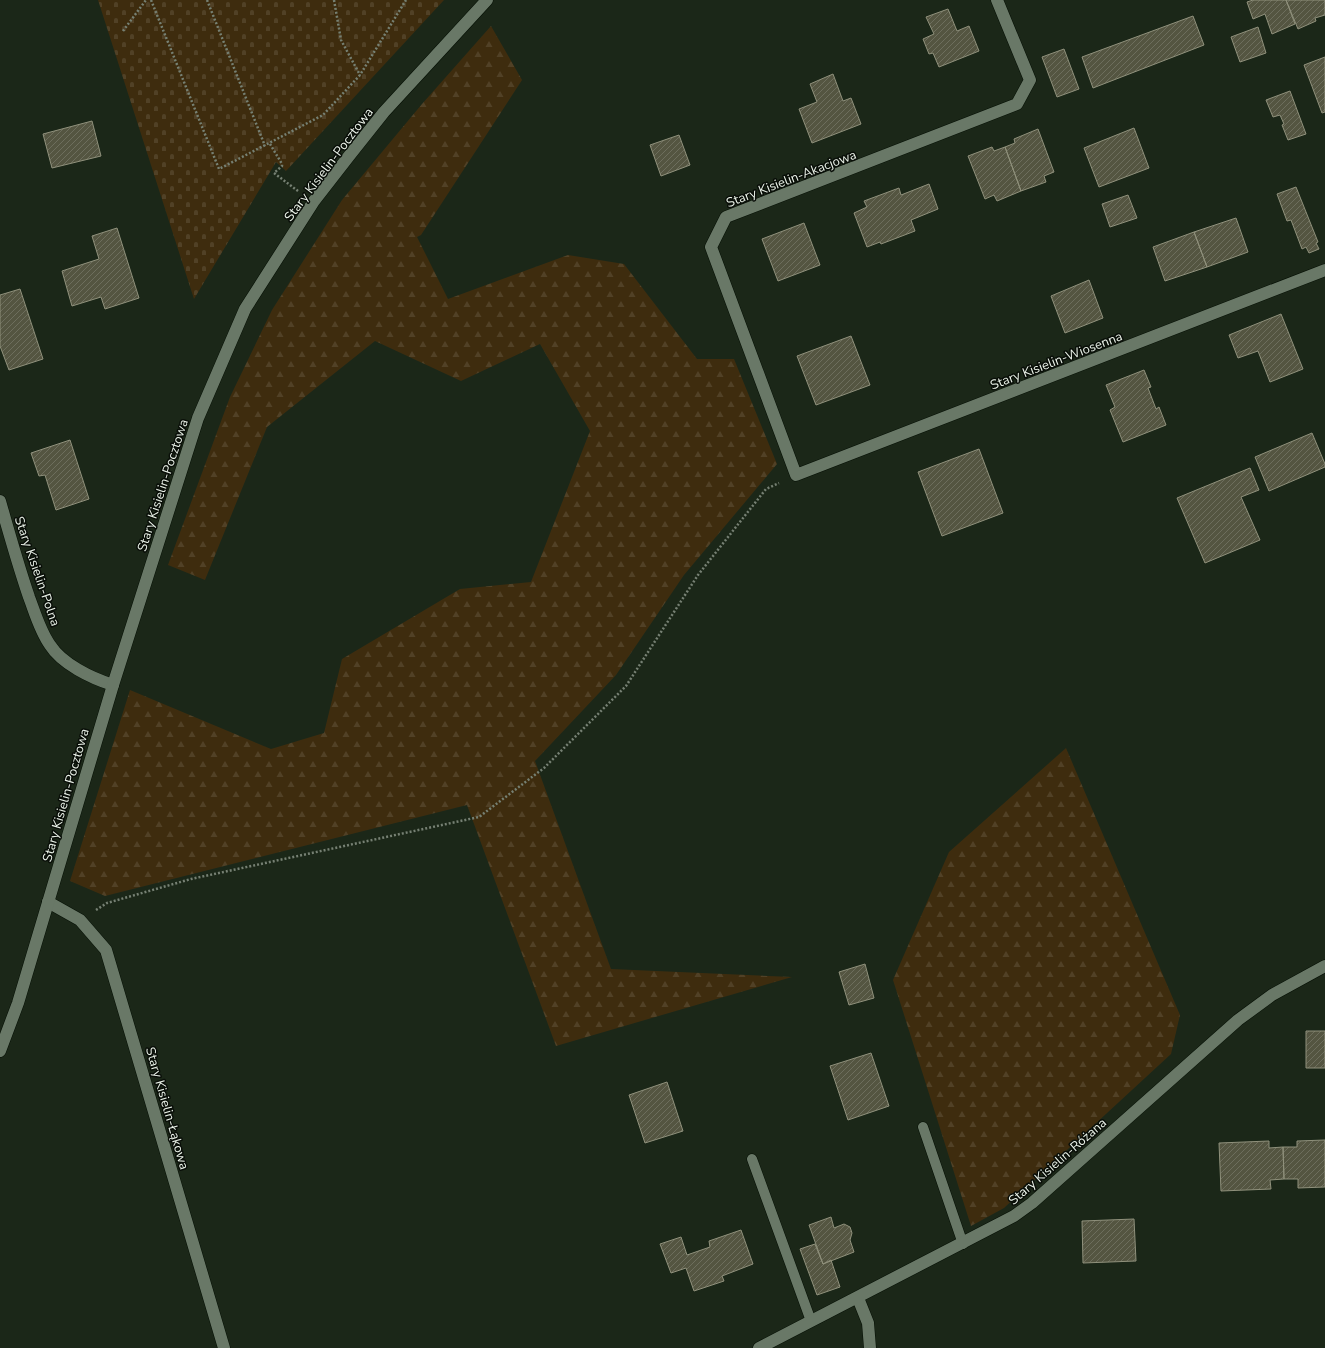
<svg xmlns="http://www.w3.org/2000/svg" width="1325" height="1348" viewBox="0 0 1325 1348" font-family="'Nunito Sans',sans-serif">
	<defs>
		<pattern id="forest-firs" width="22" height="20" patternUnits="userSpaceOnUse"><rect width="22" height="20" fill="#3e2c0e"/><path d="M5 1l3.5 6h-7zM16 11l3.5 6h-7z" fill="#514126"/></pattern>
		<pattern id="cemetery-stones" width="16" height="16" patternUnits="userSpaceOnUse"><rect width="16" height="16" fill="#3e2c0e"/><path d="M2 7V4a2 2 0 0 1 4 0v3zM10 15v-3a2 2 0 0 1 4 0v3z" fill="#514126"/></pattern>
		<pattern id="building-hatch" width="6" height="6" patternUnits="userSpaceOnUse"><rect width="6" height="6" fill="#545541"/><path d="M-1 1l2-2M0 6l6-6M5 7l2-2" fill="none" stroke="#6d6e5d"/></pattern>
	</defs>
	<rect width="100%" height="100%" fill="#1b2718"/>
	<path fill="url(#forest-firs)" d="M491,26l31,54 -101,155 -4,2 31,62 120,-44 56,9 73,95h37l43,105 -93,111 -68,100 -81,86 76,208 181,8 -236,69 -89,-241 -362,91 -35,-15 60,-191 141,59 53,-16 18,-74 118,-70 71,-7 59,-151 -50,-87 -79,37 -86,-40 -108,86 -62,153 -37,-15 62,-168 42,-87 70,-110 80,-96z
		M1066,748l114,267 -9,39 -167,154 -33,18 -78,-246 56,-128z"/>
	<path fill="url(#cemetery-stones)" d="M98,0h346l-158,171 -10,-9 -82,137z"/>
	<path fill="url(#building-hatch)" stroke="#90917c" d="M1253,0h33l9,24 -23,10 -7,-20 -12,5 -6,-17z
		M1286,0h39v15l-10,3 1,3 -18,8z
		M948,9l9,22 12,-5 10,25 -40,16 -6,-14 -4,1 -6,-15 11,-5 -8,-17z
		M1193,16l11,29 -111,43 -11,-31z
		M1258,27l8,26 -26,9 -9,-25z
		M1064,49l15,40 -22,8 -15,-40z
		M1325,57v55l-3,1 -18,-48z
		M833,74l10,27 8,-3 10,26 -49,19 -13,-34 18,-7 -7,-18z
		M1290,91l16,43 -18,6 -6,-15 2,-1 -4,-9 -7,2 -7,-17z
		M92,121l9,35 -49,12 -9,-34z
		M1134,128l15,40 -50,19 -15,-39z
		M1038,129l16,43 -10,4 2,6 -25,9 -16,-44 10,-4 -1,-4z
		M679,135l11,30 -29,11 -11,-31z
		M992,147l2,4 11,-4 16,44 -24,10 -3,-6 -9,4 -17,-43z
		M929,184l9,25 -27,11 4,11 -34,13 -1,-2 -13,5 -13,-34 13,-6 -3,-6 35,-13 2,7z
		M1296,187l22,55 -2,1 3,6 -10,4 -3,-6 -4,2 -11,-29 -4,1 -10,-27z
		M1128,195l9,23 -27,9 -8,-23z
		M1236,218l12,34 -41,15 -13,-35z
		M804,223l16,42 -42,16 -16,-42z
		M117,228l22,70 -34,11 -4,-12 -29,9 -10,-35 37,-12 -7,-23z
		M1194,232l13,35 -42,14 -12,-34z
		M1089,280l14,38 -38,15 -14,-37z
		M20,289l23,70 -34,11 -9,-24v-51z
		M1281,314l22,55 -33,13 -12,-31 -20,7 -9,-23z
		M851,336l19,49 -54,20 -19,-49z
		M1144,370l7,17 -3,1 8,21 3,-2 7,18 -43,17 -13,-32 5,-3 -9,-22z
		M1312,433l13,31v3l-56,24 -14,-34z
		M70,440l19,59 -33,11 -11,-35 -6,1 -8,-23z
		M979,449l24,64 -61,23 -24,-64z
		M1250,468l9,22 -18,7 19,43 -55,23 -28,-65z
		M865,964l9,34 -25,7 -10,-33z
		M1306,1031h19v37h-19z
		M871,1053l18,53 -41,14 -18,-54z
		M667,1082l16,49 -38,12 -16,-48z
		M1325,1140v47l-27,1v-9h-14l-1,-32h14v-6z
		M1269,1141v7l14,-1 1,32 -14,1 1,9 -50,2 -2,-48z
		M831,1217l3,11 10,-4 6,3 2,6 -2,7 4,12 -31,12 -14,-39z
		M1134,1219l2,42 -53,2 -1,-42z
		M741,1230l12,34 -31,12 2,5 -30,10 -8,-23 -15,5 -11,-29 21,-7 6,18 23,-8 -1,-6z
		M815,1244l8,20 8,-4 9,27 -23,8 -17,-46z"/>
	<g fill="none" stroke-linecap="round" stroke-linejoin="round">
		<defs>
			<path id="lane" d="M923,1127l40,117
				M752,1159l59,162"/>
			<path id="street" d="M997,0l33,80 -13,24 -291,113 -15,30 85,228 529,-205
				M0,501c9,32 18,64 29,96 6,16 11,34 21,48 12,19 41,33 63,40
				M48,902l32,18 26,30 118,398
				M858,1298l10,25 2,25
				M759,1348l255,-132 18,-13 206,-183 34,-25 53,-29"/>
			<path id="secondary" d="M0,1051l18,-48 95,-318 85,-267 47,-109 69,-108 35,-45 35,-44 103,-112"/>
		</defs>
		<use href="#lane" stroke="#050f04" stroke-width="11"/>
		<use href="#street" stroke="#050f04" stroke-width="13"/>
		<use href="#secondary" stroke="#050f04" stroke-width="13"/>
		<path stroke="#768073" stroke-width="2.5" stroke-dasharray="2 2" stroke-linecap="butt" d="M151,0l68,169 104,-54 37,-40 46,-75
			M207,0l58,146
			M334,0l7,40 19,35
			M123,31l23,-31
			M270,144l12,20v2l-8,7 24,18
			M96,910l11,-7 84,-24 288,-62 65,-49 82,-82 72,-111 68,-86 13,-6"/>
		<use href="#lane" stroke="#697867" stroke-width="10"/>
		<use href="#street" stroke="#697867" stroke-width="12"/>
		<use href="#secondary" stroke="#697867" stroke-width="12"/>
	</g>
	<g text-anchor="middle" stroke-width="3" stroke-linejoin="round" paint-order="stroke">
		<g font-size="13" fill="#ecf4ea" stroke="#090e08">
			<text transform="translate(328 164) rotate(-53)" y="5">Stary Kisielin-Pocztowa</text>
			<text transform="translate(791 178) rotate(-21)" y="5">Stary Kisielin-Akacjowa</text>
			<text transform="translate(1056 360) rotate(-21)" y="5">Stary Kisielin-Wiosenna</text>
			<text transform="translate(162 485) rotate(-72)" y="5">Stary Kisielin-Pocztowa</text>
			<text transform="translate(38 571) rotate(71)" y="5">Stary Kisielin-Polna</text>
			<text transform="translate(65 795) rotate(-74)" y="5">Stary Kisielin-Pocztowa</text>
			<text transform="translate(168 1108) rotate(74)" y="5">Stary Kisielin-Łąkowa</text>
			<text transform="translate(1057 1161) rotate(-41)" y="5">Stary Kisielin-Różana</text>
		</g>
	</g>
</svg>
